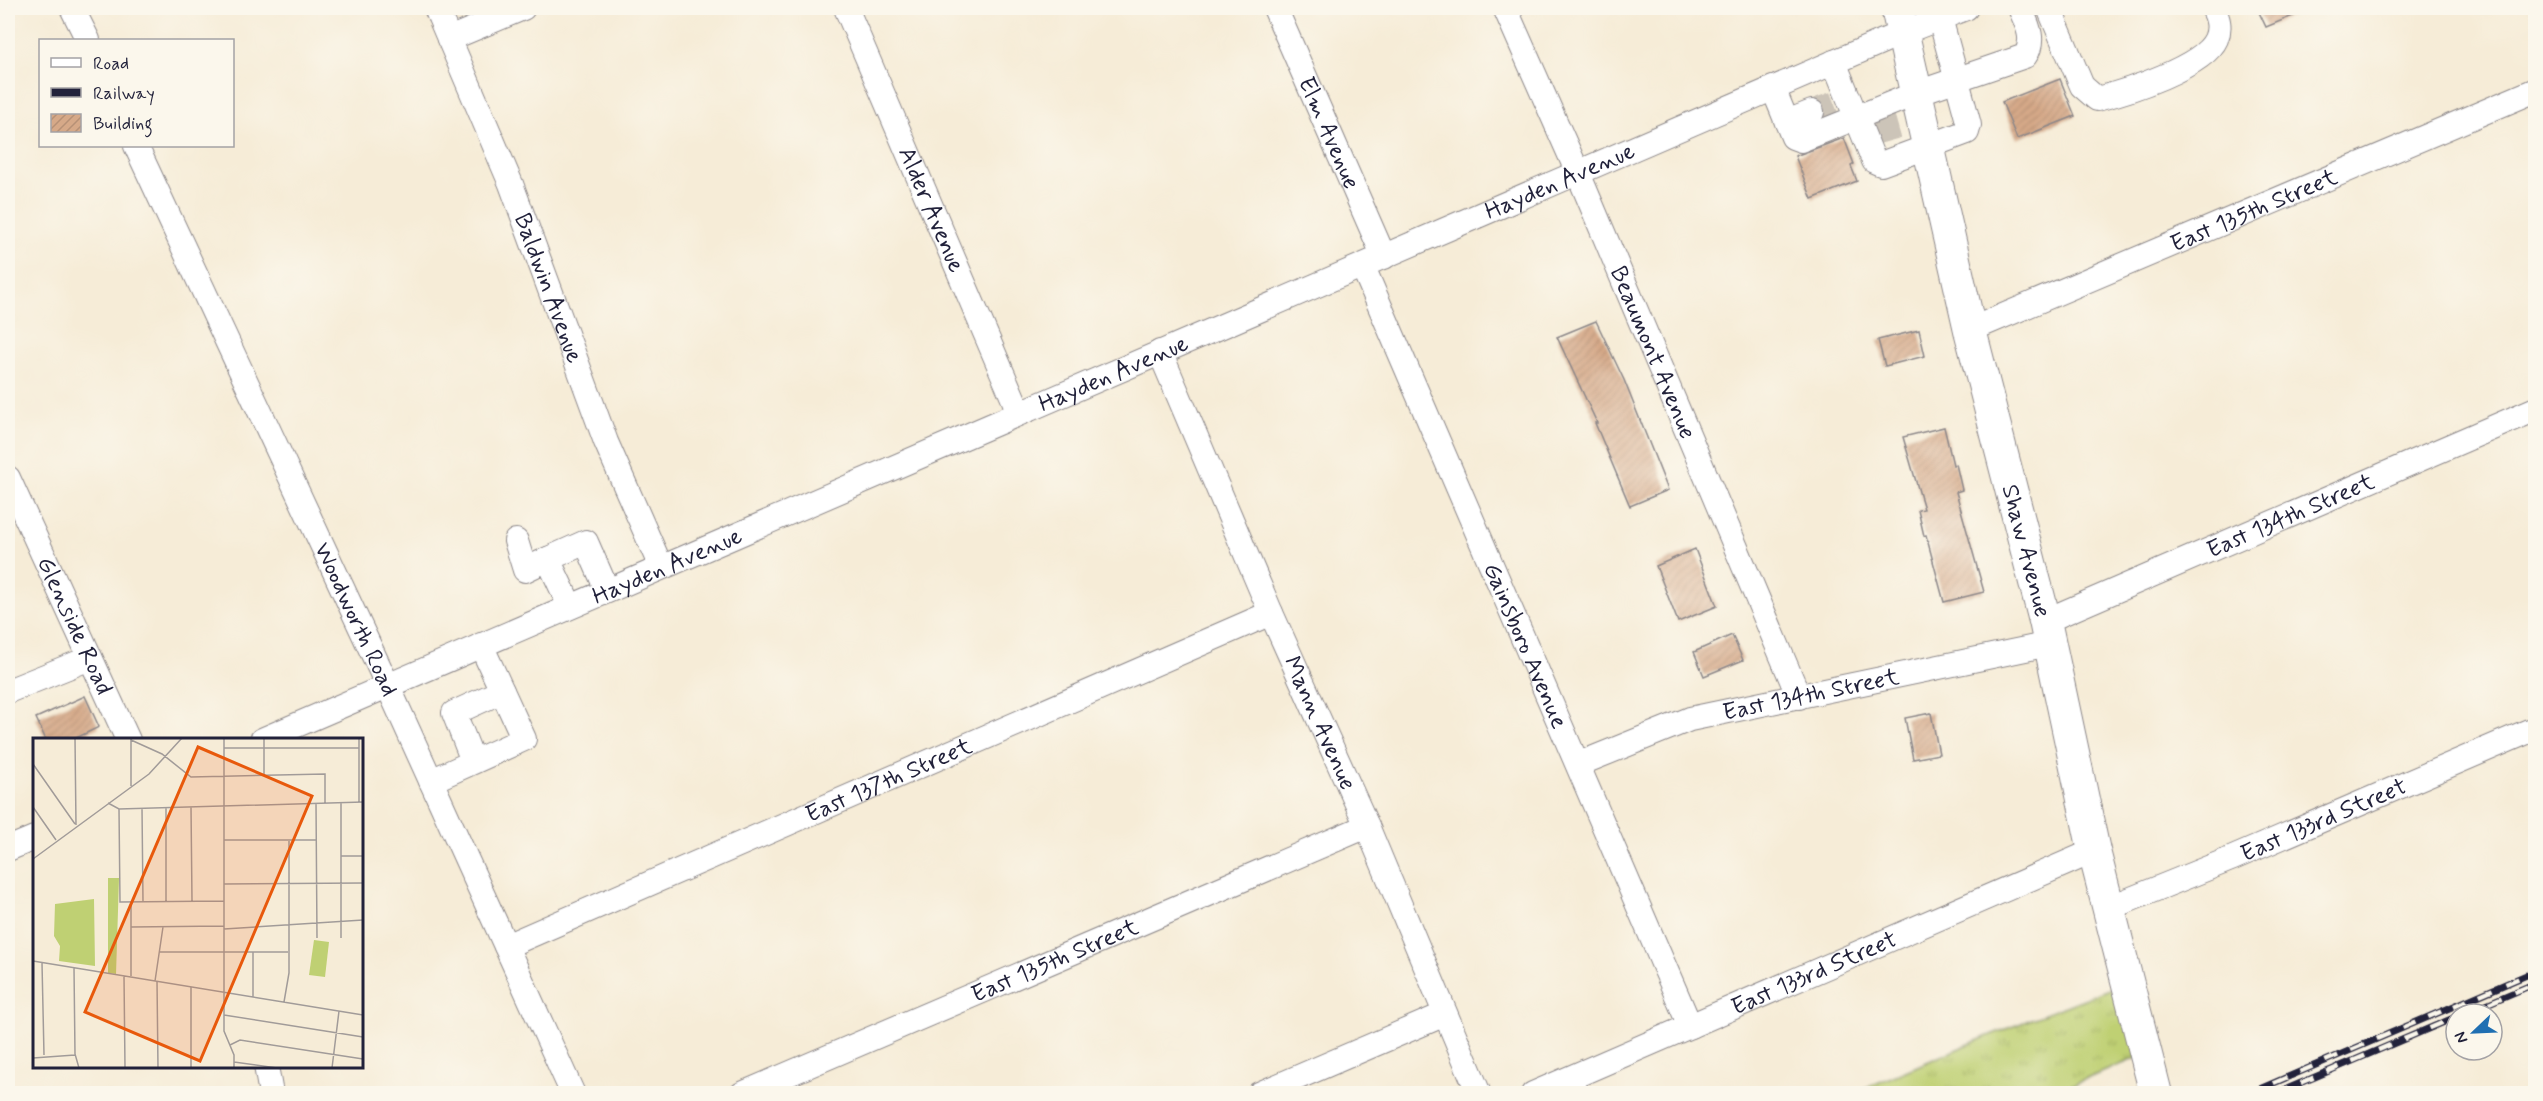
<svg xmlns="http://www.w3.org/2000/svg" width="2543" height="1101" viewBox="0 0 2543 1101" font-family="Mynerve,sans-serif">
	<defs>
		<pattern id="grass-tufts" width="24" height="20" patternUnits="userSpaceOnUse" patternTransform="scale(1.5)"><rect width="24" height="20" fill="#bfd073"/><path d="M3 7l-1-3M5 7V3M7 7l1-3M15 17l-1-3M17 17v-4M19 17l1-3" fill="none" stroke="#a4b264"/></pattern>
		<pattern id="building-hatch" width="6" height="6" patternUnits="userSpaceOnUse" patternTransform="scale(1.5)"><rect width="6" height="6" fill="#d6a988"/><path d="M-1 1l2-2M0 6l6-6M5 7l2-2" fill="none" stroke="#b79176"/></pattern>
	</defs>
	<rect width="100%" height="100%" fill="#fbf7ec"/>
	<filter id="ink" filterUnits="userSpaceOnUse"><feTurbulence type="fractalNoise" baseFrequency=".0167" numOctaves="2"/><feDisplacementMap in="SourceGraphic" scale="12" xChannelSelector="R" yChannelSelector="G"/><feConvolveMatrix kernelMatrix="1 2 1 2 8 2 1 2 1" color-interpolation-filters="sRGB"/></filter>
	<filter id="wash" filterUnits="userSpaceOnUse"><feTurbulence type="fractalNoise" baseFrequency=".008" numOctaves="4" result="noise"/><feDisplacementMap in="SourceGraphic" scale="24" xChannelSelector="R" yChannelSelector="G"/><feGaussianBlur stdDeviation="1.35" result="paint"/><feColorMatrix in="noise" values="0 0 0 0 0 0 0 0 0 0 0 0 0 0 0 0 0 1.4 0 .05"/><feComposite in="paint" operator="in"/></filter>
	<g filter="url(#wash)">
		<rect width="100%" height="100%" fill="#f6ecd7"/>
		<path fill="url(#grass-tufts)" stroke="#707957" stroke-width="1.5" d="M2128,982l18,72 -93,39 -202,1 142,-60z"/>
		<g id="blocks">
			<path fill="url(#building-hatch)" d="M2257,8h55l-46,19z
				M2060,79l15,37 -58,23 -15,-37z
				M1844,138l10,26 -3,2 6,15 -45,18 -17,-43z
				M1596,321l28,59 44,110 -38,16 -35,-83h2l-40,-86z
				M1919,330l6,26 -40,10 -7,-26z
				M1944,427l9,38 3,-1 6,26 -6,2 28,100 -40,10 -18,-67 -2,1 -6,-26 6,-1 -21,-72z
				M1695,549l22,57 -39,16 -22,-56z
				M1732,635l11,25 -39,16 -10,-24z
				M85,696l14,31 -27,13h-26l-10,-22z
				M1931,713l8,41 -26,5 -8,-41z"/>
		</g>
	</g>
	<g filter="url(#ink)">
		<use href="#blocks" fill-opacity="0" stroke="#8c8789" stroke-width="1.5"/>
		<g fill="none" stroke-linecap="round" stroke-linejoin="round">
			<path stroke="#ccc4b8" stroke-width="24" stroke-dasharray="24 12" stroke-linecap="butt" d="M1812,112l26,-10
				M1883,118l8,28"/>
			<defs>
				<g id="minor">
					<path d="M72,8l16,32"/>
					<path id="s1" d="M436,8l75,176 95,258 55,125"/>
					<path id="s2" d="M846,8l173,404"/>
					<path id="s3" d="M1275,8l109,249"/>
					<path id="s4" d="M1505,8l73,165 221,524"/>
					<path d="M2049,8l33,78 15,13c28,-7 107,-32 119,-60 5,-12 2,-21 -3,-31"/>
					<path d="M449,39l74,-31"/>
					<path d="M1834,62l40,99 7,3 86,-32 2,-7 -29,-107"/>
					<path d="M1773,88l20,49 8,3 116,-47 108,-37c11,-16 2,-32 -5,-48"/>
					<path d="M1787,122l25,-10"/>
					<path id="s5" d="M136,146l251,538 186,410"/>
					<path id="s6" d="M1363,267l327,759"/>
					<path id="s7" d="M1970,330l566,-240"/>
					<path id="s8" d="M1160,352l111,261 96,213 112,268"/>
					<path id="s9" d="M8,478l120,262"/>
					<path d="M516,541l9,29 23,-11"/>
					<path d="M570,606l-22,-47 38,-17 21,48"/>
					<path id="s10" d="M2045,621l491,-212"/>
					<path d="M8,691l82,-33"/>
					<path id="s11" d="M262,740l1642,-708 62,-24"/>
					<path d="M473,761l-19,-48 48,-22"/>
					<path id="s12" d="M1579,764l111,-45 359,-75"/>
					<path d="M431,781l93,-42 -43,-94"/>
					<path d="M8,849l26,-11"/>
					<path id="s13" d="M2109,908l124,-50 303,-130"/>
					<path id="s14" d="M506,946l765,-333"/>
					<path d="M266,1066l5,28"/>
					<path id="s15" d="M742,1094l625,-268"/>
					<path d="M1259,1094l186,-80"/>
					<path id="s16" d="M1533,1094l561,-243"/>
				</g>
				<g id="major">
					<path id="s17" d="M1897,8l73,322 75,291 49,230 62,243"/>
				</g>
			</defs>
			<use href="#minor" stroke="#8c8789" stroke-width="26"/>
			<use href="#major" stroke="#8c8789" stroke-width="34"/>
			<use href="#minor" stroke="#fff" stroke-width="24"/>
			<use href="#major" stroke="#fff" stroke-width="32"/>
			<defs>
				<path id="rail" d="M2463,1014l73,-31
					M2248,1094l288,-123
					M2275,1094l181,-77"/>
			</defs>
			<use href="#rail" stroke="#22223b" stroke-width="7"/>
			<use href="#rail" stroke="#fbf7ec" stroke-width="4.5" stroke-dasharray="14" stroke-linecap="butt"/>
		</g>
	</g>
	<g text-anchor="middle" stroke-width="6" stroke-linejoin="round" paint-order="stroke">
		<g font-size="24" fill="#22223b" stroke="#fbf7ec">
			<text dy="8" stroke="none"><textPath href="#s3" startOffset="136">Elm Avenue</textPath></text>
			<text dy="8" stroke="none"><textPath href="#s11" startOffset="1413">Hayden Avenue</textPath></text>
			<text dy="8" stroke="none"><textPath href="#s2" startOffset="219">Alder Avenue</textPath></text>
			<text dy="8" stroke="none"><textPath href="#s7" startOffset="308">East 135th Street</textPath></text>
			<text dy="8" stroke="none"><textPath href="#s1" startOffset="302">Baldwin Avenue</textPath></text>
			<text dy="8" stroke="none"><textPath href="#s4" startOffset="375">Beaumont Avenue</textPath></text>
			<text dy="8" stroke="none"><textPath href="#s11" startOffset="927">Hayden Avenue</textPath></text>
			<text dy="8" stroke="none"><textPath href="#s10" startOffset="267">East 134th Street</textPath></text>
			<text dy="8" stroke="none"><textPath href="#s17" startOffset="558">Shaw Avenue</textPath></text>
			<text dy="8" stroke="none"><textPath href="#s11" startOffset="441">Hayden Avenue</textPath></text>
			<text dy="8" stroke="none"><textPath href="#s5" startOffset="522">Woodworth Road</textPath></text>
			<text dy="8" stroke="none"><textPath href="#s9" startOffset="162">Glenside Road</textPath></text>
			<text dy="8" stroke="none"><textPath href="#s6" startOffset="412">Gainsboro Avenue</textPath></text>
			<text dy="8" stroke="none"><textPath href="#s12" startOffset="243">East 134th Street</textPath></text>
			<text dy="8" stroke="none"><textPath href="#s8" startOffset="404">Mann Avenue</textPath></text>
			<text dy="8" stroke="none"><textPath href="#s14" startOffset="417">East 137th Street</textPath></text>
			<text dy="8" stroke="none"><textPath href="#s13" startOffset="232">East 133rd Street</textPath></text>
			<text dy="8" stroke="none"><textPath href="#s15" startOffset="340">East 135th Street</textPath></text>
			<text dy="8" stroke="none"><textPath href="#s16" startOffset="306">East 133rd Street</textPath></text>
		</g>
	</g>
	<g transform="translate(33 738)">
		<rect width="330" height="330" fill="#f6ecd7"/>
		<path d="M75,140h11l-3,96 -8,-1z" fill="#bfd073"/>
		<path d="M61,161l1,67 -36,-5 1,-15 -6,-10 1,-32z" fill="#bfd073"/>
		<path d="M281,202l15,2 -4,35 -16,-2z" fill="#bfd073"/>
		<path fill="none" stroke="#a19b99" stroke-width="1.5" d="M42,0l1,87M191,0v293l10,24v13M326,0v64M98,1v47M98,2l31,14 29,23 134,-3v29M191,10h135M0,26l42,60M231,37v-37M308,64v136M75,65l11,6 244,-7M283,65l1,135M0,69l23,33M133,69v95M158,69l1,94M109,70l1,94M86,71l1,93 104,-1M191,102h92M308,118h22M0,121l116,-85 33,-36M191,146l139,-1M98,164v74M98,189l93,-1M191,191l139,-9M127,214h128M220,214v45M0,223l330,54M9,225l2,92M41,230l1,86 4,14M91,238l1,92M122,243l8,-54M124,243l1,87M158,249v81M251,264l5,-29v-132M191,277l139,22M197,307l10,-5 123,19M0,320l42,-3M201,324l43,6M299,330l7,-57"/>
		<path fill="#e8590c" fill-opacity="0.15" stroke="#e8590c" stroke-width="3" d="M165,9l114,49 -112,265 -115,-49z"/>
		<rect width="330" height="330" fill="none" stroke="#22223b" stroke-width="3"/>
	</g>
	<rect width="2543" height="1101" fill="none" stroke="#fbf7ec" stroke-width="30"/>
	<rect x="39" y="39" width="195" height="108" fill="#fbf7ec" stroke="#a4a2a5" stroke-width="1.5"/>
	<rect x="51" y="58" width="30" height="9" fill="#ffffff" stroke="#a4a2a5" stroke-width="1.5"/>
	<text x="93" y="69" font-size="18" fill="#22223b">Road</text>
	<rect x="51" y="88" width="30" height="9" fill="#22223b" stroke="#a4a2a5" stroke-width="1.5"/>
	<text x="93" y="99" font-size="18" fill="#22223b">Railway</text>
	<rect x="51" y="114" width="30" height="18" fill="url(#building-hatch)" stroke="#a4a2a5" stroke-width="1.5"/>
	<text x="93" y="129" font-size="18" fill="#22223b">Building</text>
	<g transform="translate(2474 1032) rotate(247)"><circle r="28" fill="#fbf7ec" stroke="#a4a2a5" stroke-width="1.5"/>
	<path d="M0-4.5L10 22L0 15L-10 22Z" fill="#1f6fb2"/>
	<text y="-9" font-size="16" font-weight="bold" text-anchor="middle" fill="#22223b">N</text>
	</g>
</svg>
